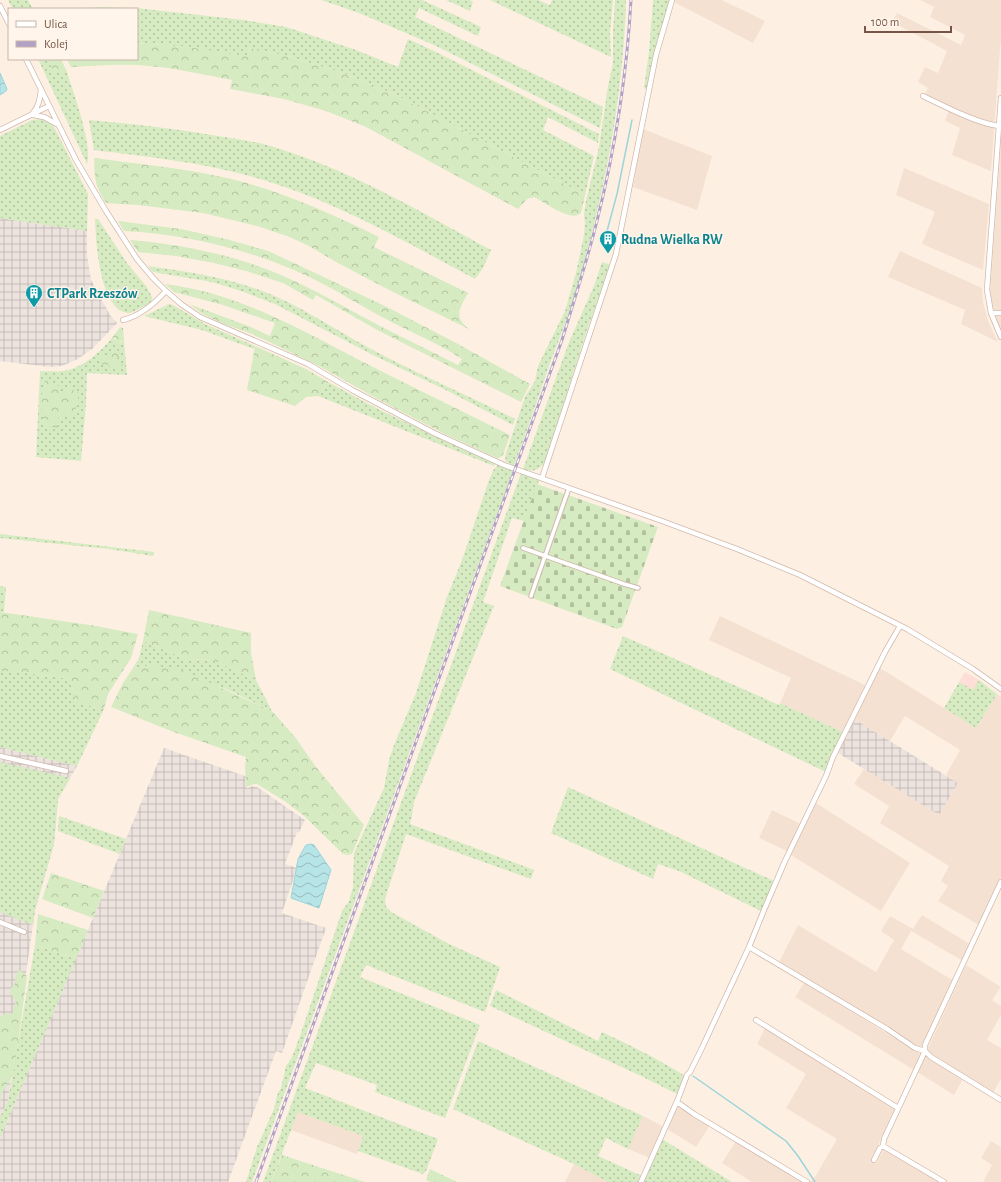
<svg xmlns="http://www.w3.org/2000/svg" width="1001" height="1182" viewBox="0 0 1001 1182" font-family="'Alegreya Sans',sans-serif">
	<defs>
		<pattern id="industrial-grid" width="8" height="8" patternUnits="userSpaceOnUse"><rect width="8" height="8" fill="#ece3de"/><path d="M0 4h8M4 0v8" fill="none" stroke="#c4bbb6"/></pattern>
		<pattern id="grass-dots" width="8" height="8" patternUnits="userSpaceOnUse"><rect width="8" height="8" fill="#d6ebc1"/><path d="M2 2h.1M6 6h.1" fill="none" stroke="#b2c19f" stroke-width="1.8" stroke-linecap="round"/></pattern>
		<pattern id="forest-crowns" width="20" height="18" patternUnits="userSpaceOnUse"><rect width="20" height="18" fill="#d6ebc1"/><path d="M2 6a3 3 0 1 1 6 0M12 15a3 3 0 1 1 6 0" fill="none" stroke="#b2c19f"/></pattern>
		<pattern id="cemetery-stones" width="16" height="16" patternUnits="userSpaceOnUse"><rect width="16" height="16" fill="#d6ebc1"/><path d="M2 7V4a2 2 0 0 1 4 0v3zM10 15v-3a2 2 0 0 1 4 0v3z" fill="#b2c19f"/></pattern>
		<pattern id="water-waves" width="16" height="10" patternUnits="userSpaceOnUse"><rect width="16" height="10" fill="#b7e4e7"/><path d="M0 5q4-4 8 0t8 0" fill="none" stroke="#99bbbd"/></pattern>
	</defs>
	<rect width="100%" height="100%" fill="#fdf0e3"/>
	<path fill="#f5e1d1" d="M675,0h47l43,21 -12,22 -79,-41z
		M920,0h81v37l-10,134 -39,-16 8,-27 -15,-7 4,-12 -25,-12 4,-9 -10,-6 7,-15 13,6 9,-22 -55,-29 5,-9 64,32 4,-10 -35,-18 4,-10z
		M643,129l69,27 -15,54 -64,-23z
		M1001,143v188l-9,-23 -2,-15z
		M904,168l85,36 -6,66 -61,-26 13,-32 -39,-17z
		M900,251l82,37 1,14 5,19 10,21 -37,-18 4,-14 -77,-33z
		M720,616l145,69 -22,47 -63,-29 11,-25 -82,-38z
		M880,668l96,60 21,-34 4,3v180l-22,48 -41,-24 10,-15 -7,-5 8,-15 -69,-43 9,-17 -35,-22 10,-15 75,46 19,-32 -12,-8 14,-25 -55,-34 -15,25 -36,-22z
		M816,803l94,60 -29,48 -90,-56z
		M772,810l29,14 -12,28 -30,-14z
		M922,915l48,29 -7,17 -52,-30 -10,18 53,32 -33,66 -2,1 -65,-41 -75,-45 19,-37 78,47 18,-32 -13,-9 9,-15 23,13z
		M966,965l35,22 -9,13 9,6v9l-14,25 14,8v31l-8,14 -63,-40 -3,-3z
		M804,983l117,71 -7,16 -119,-73z
		M765,1028l130,80 -24,53 5,3 8,-16 55,34h-129l5,-5 22,-38 -51,-31 20,-34 -49,-30z
		M926,1057l37,22 -9,16 -37,-23 7,-14z
		M678,1105l32,20 -14,22 -29,-18z
		M298,1112l65,24 -6,18 -66,-24z
		M643,1116l21,11 -14,31 -22,-9z
		M736,1141l49,29 17,12h-50l-30,-19z
		M991,1141l10,6v35h-18l9,-17 -11,-7z
		M574,1164l34,18h-43z"/>
	<path fill="#feded6" d="M965,672l14,8 -6,11 -14,-9z"/>
	<path fill="url(#industrial-grid)" d="M0,218l87,13v24l4,25 19,35 7,8 -25,26 -14,10 -16,7 -12,1 -50,-6z
		M854,719l104,64 -19,32 -101,-62z
		M0,747l77,19 -19,33 -4,45 -19,66 -27,191 -8,16z
		M164,748l81,28 1,11 2,1 4,-2 5,1 48,33 -6,12h-2l-12,32 12,4 -15,45 44,15 -44,125 -6,-2 -48,131h-228v-44l88,-208z"/>
	<path fill="url(#grass-dots)" d="M8,0h20l5,9h-20z
		M321,0h101l59,27 -3,9 -59,-28 -4,9 188,90 -3,21 -166,-83 -75,-32z
		M446,0h24l3,2 -3,9z
		M490,0h48l12,5 2,-5h61l-3,32 1,25z
		M615,0h11c-3,102 -23,203 -53,301 -7,22 -16,43 -24,65 -11,33 -23,67 -35,100l-9,-5 1,-8 19,-56 10,-16 3,-15 27,-55 11,-38 8,-38 1,-12 -1,-9 2,-13 13,-54 9,-61 5,-23v-31z
		M653,0h17l-16,56 -7,33 -3,-1 5,-36z
		M101,7l35,1 108,12 42,7 70,23 42,17 10,-28 26,12 165,83 -1,9 -50,-26 -5,13 51,26 -9,39 -189,-100 -50,-21 -56,-17 -41,-9 -2,9 -59,-10 -51,-4v-34h-67z
		M38,59h10l6,13h13c6,20 26,73 20,92z
		M41,119l6,1 7,7 34,67 -1,37 -87,-13v-82l32,-16z
		M89,120c45,4 90,9 135,17 20,3 40,6 59,13 73,23 141,64 208,100l-8,18 -8,11c-58,-31 -117,-65 -179,-88 -65,-25 -134,-33 -202,-41z
		M95,219h3l29,44 20,24 5,10 -1,6c-5,2 -18,10 -22,10 -30,-1 -33,-73 -34,-94z
		M602,262l9,3 -23,62 -43,135c-7,9 -12,10 -22,7l46,-127 25,-56z
		M148,266c44,6 88,13 129,31 33,15 62,35 94,52 47,25 96,46 144,70l-2,6 -65,-34 -75,-36 -98,-51 -34,-13 -29,-9 -59,-10z
		M169,304l4,1 32,19 50,22 -1,3 -52,-19 -58,-14z
		M112,338l8,5 4,-3 3,35 -40,-2 -1,31 -5,57 -45,-4 4,-86c8,0 17,1 24,0 19,-3 36,-19 48,-33z
		M328,382l52,28 115,54 -1,2 -176,-70z
		M498,465l15,5 -261,712h-6l11,-35 17,-38 3,-14 4,-7 5,-22 6,-9 9,-24 41,-122 7,-10 4,-14 1,-34 30,-65 5,-28 5,-15 22,-52 31,-96 15,-37 27,-80 5,-11z
		M521,473l18,7 -15,41 -12,-3 -29,84 11,4 -80,196 -2,14 -2,8 124,46 -3,9 -125,-45 -21,65c0,7 2,10 8,14l54,30 53,24 -15,45 -119,-47 -6,12 120,48 -35,93 -70,-26 2,-7 -61,-22 -11,25 133,51 -12,32 -3,3 -65,-23 5,-15 -65,-24 -27,70h-8z
		M0,534l154,18 -1,4 -44,-7 -109,-11z
		M0,586l6,1 -2,25h-4z
		M623,636l156,69 1,-2 63,29 -15,32 -2,8 -216,-103z
		M143,641l43,18 27,1 43,20 16,31 -46,-22 -74,-24 -19,3 6,-10z
		M0,671h16l54,8 6,23 28,7 -27,57 -77,-19z
		M979,680l18,14 -21,34 -32,-20 15,-26 14,8z
		M0,762l70,16 -12,21 -4,45 -19,66 -2,15 -33,-13z
		M568,787l206,94 -13,30 -82,-40 -21,-7 -5,15 -102,-46z
		M59,816l67,23 -6,15 -62,-23z
		M35,945l41,14 -76,179v-21l8,-16z
		M496,990l102,51 4,-9c28,13 56,27 83,44l-6,19 -38,-19 -151,-70z
		M478,1041l165,75 -15,33 -22,-11 -8,18 44,20 -3,6h-31l-34,-18 -121,-55z
		M662,1139l70,43h-89z"/>
	<path fill="url(#forest-crowns)" d="M137,43l51,4 59,9 2,-8 41,9 56,17 50,21 189,100 -4,18c-10,10 -36,-11 -47,-16l-7,2 -9,10 -152,-82 -40,-16 -42,-12 -54,-10 2,-9c-32,-6 -65,-14 -97,-15 -22,-1 -43,1 -64,2l-4,-8h70z
		M48,59h13l6,13h-13z
		M94,158c38,5 77,9 114,16 60,11 116,36 171,63l-5,10 94,46c-8,15 -15,24 1,36l-78,-38 -53,-28 -31,-18 -20,-9 -30,-10 -54,-13 -65,-8 -32,-2c-12,-19 -11,-24 -12,-45z
		M118,221l63,8 49,11 38,11 45,21 74,35 71,37 72,40 -9,18 -142,-71 -63,-36 -3,5 -30,-17 -37,-12 -32,-8 -38,-7 -38,-4 -8,-12c39,3 82,11 119,23 47,15 88,40 131,63 26,13 52,26 78,39l4,-6c-24,-16 -52,-27 -78,-41 -25,-13 -49,-29 -75,-41 -56,-27 -124,-43 -185,-46z
		M165,284c72,9 133,44 196,77 49,25 99,49 149,74l-7,20 -4,3h-2l-52,-24 -62,-32 -64,-36 -37,-18 -30,-14 -28,-10 -21,-10 -14,-10 62,23 19,9 5,-13 -52,-18 -49,-13z
		M120,327l3,1 1,12 -8,4 -2,-2 2,-3 -4,-1z
		M255,346l53,24 20,12 -10,14 -12,1 -11,9 -48,-16z
		M118,350l2,6 -4,3v3l6,1 1,4 -10,2 -5,-4 -8,-1 -1,-8 12,1 3,-5z
		M46,380l15,7v5l3,1 4,-5 11,5 -5,24 -15,-1 -2,12 -12,-2 -5,-22 4,-22z
		M149,610l102,23v20l5,27 -43,-20 -27,-1 -43,-18z
		M0,612l90,13 48,9 -7,24 -23,36 -4,15 -28,-7 -6,-23 -54,-8h-16z
		M152,665l30,5 90,41 23,26 21,30 48,58 -12,29 -5,1 -4,-1 -40,-39 -17,-13 -29,-18h-3l-8,3 -1,-20 1,-10 -75,-26 -60,-24 12,-24 10,-15z
		M51,873l53,18 -11,27 -51,-19z
		M38,914l50,16 -12,29 -41,-14z
		M18,969l9,7 -13,96 -13,23 -1,16v-94l4,-3h8l4,-13 -6,-8 1,-5 3,-2z
		M282,1155l83,27h-94z
		M430,1169l27,13h-27l-4,-2z"/>
	<path fill="url(#cemetery-stones)" d="M537,484l121,43 -36,100 -5,2 -117,-43z"/>
	<path fill="url(#water-waves)" stroke="#9cd5d9" d="M0,73l7,16 -1,2 -6,4z
		M311,844l3,1 17,25 -12,38 -28,-10 7,-39 8,-14z"/>
	<g fill="none" stroke-linecap="round" stroke-linejoin="round">
		<path stroke="#9cd5d9" stroke-width="1.5" d="M603,246l14,-52 15,-74
			M693,1076l93,65 12,15 17,26"/>
		<defs>
			<path id="pedestrian" d="M523,548l101,36 14,4
				M531,596l38,-108"/>
			<path id="minor" d="M0,6l9,18
				M26,59l50,101 30,51 31,48 16,19 13,13 15,13 19,13 108,47 44,26 82,43 70,32 158,56 75,28 63,26 107,54 66,40 28,20
				M923,96c21,10 53,27 76,30
				M1001,98l-14,192 4,23 10,24
				M33,113c6,-7 7,-15 8,-24
				M33,115l11,2 13,7
				M0,130l49,-24
				M991,313h10
				M123,320c17,-4 31,-16 43,-29
				M542,478l74,-224 40,-199 16,-55
				M0,756l66,15
				M1001,882l-76,163v6l6,6 70,43
				M0,922l24,10
				M749,947l138,82 28,19 10,3 -41,88 -1,7
				M756,1020l142,88
				M677,1102l17,12 113,68
				M874,1160l6,-12 3,-2 61,36
				M641,1182l37,-83 9,-24 3,-3 11,-22 48,-103 15,-37 21,-49 41,-85 7,-19 52,-105 15,-26"/>
		</defs>
		<use href="#pedestrian" stroke="#d1b9ac" stroke-width="5.5"/>
		<use href="#minor" stroke="#d1b9ac" stroke-width="6"/>
		<use href="#pedestrian" stroke="#fff" stroke-width="3.5"/>
		<use href="#minor" stroke="#fff" stroke-width="4.5"/>
		<defs>
			<path id="rail" d="M256,1182l306,-842c12,-39 25,-79 35,-119 18,-72 30,-147 34,-221"/>
		</defs>
		<use href="#rail" stroke="#b2a1c7" stroke-width="3"/>
		<use href="#rail" stroke="#fff5ea" stroke-width="1.5" stroke-dasharray="4.5" stroke-linecap="butt"/>
	</g>
	<defs>
		<symbol id="building-pin" viewBox="-11 -11 22 30"><path d="M0 17L-7.5 6A9.5 9.5 0 1 1 7.5 6Z" fill="#0f9aa8" stroke="#fff5ea"/><path d="M-4-6H4V6H1V3H-1V6H-4ZM-2.5-4.3h1.7v1.8h-1.7ZM.8-4.3h1.7v1.8H.8ZM-2.5-1h1.7V.8h-1.7ZM.8-1h1.7V.8H.8Z" fill="#fff"/></symbol>
	</defs>
	<g fill-rule="evenodd">
		<use href="#building-pin" x="598" y="229" width="20" height="27"/>
		<use href="#building-pin" x="24" y="283" width="20" height="27"/>
	</g>
	<g text-anchor="middle" stroke-width="3" stroke-linejoin="round" paint-order="stroke">
		<g font-size="14" font-weight="bold" fill="#0d838f" stroke="#fff5ea" text-anchor="start">
			<text x="621" y="244">Rudna Wielka RW</text>
			<text x="47" y="298">CTPark Rzeszów</text>
		</g>
	</g>
	<rect x="8" y="8" width="130" height="52" fill="#fff5ea" stroke="#c8b5a9"/>
	<rect x="16" y="21" width="20" height="6" fill="#ffffff" stroke="#c8b5a9"/>
	<text x="44" y="28" font-size="12" fill="#765448">Ulica</text>
	<rect x="16" y="41" width="20" height="6" fill="#b2a1c7" stroke="#c8b5a9"/>
	<text x="44" y="48" font-size="12" fill="#765448">Kolej</text>
	<path d="M865 26v6h86v-6" fill="none" stroke="#765448" stroke-width="2"/>
	<text x="871" y="26" font-size="12" fill="#765448" stroke="#fff5ea" stroke-width="3" paint-order="stroke">100 m</text>
</svg>
